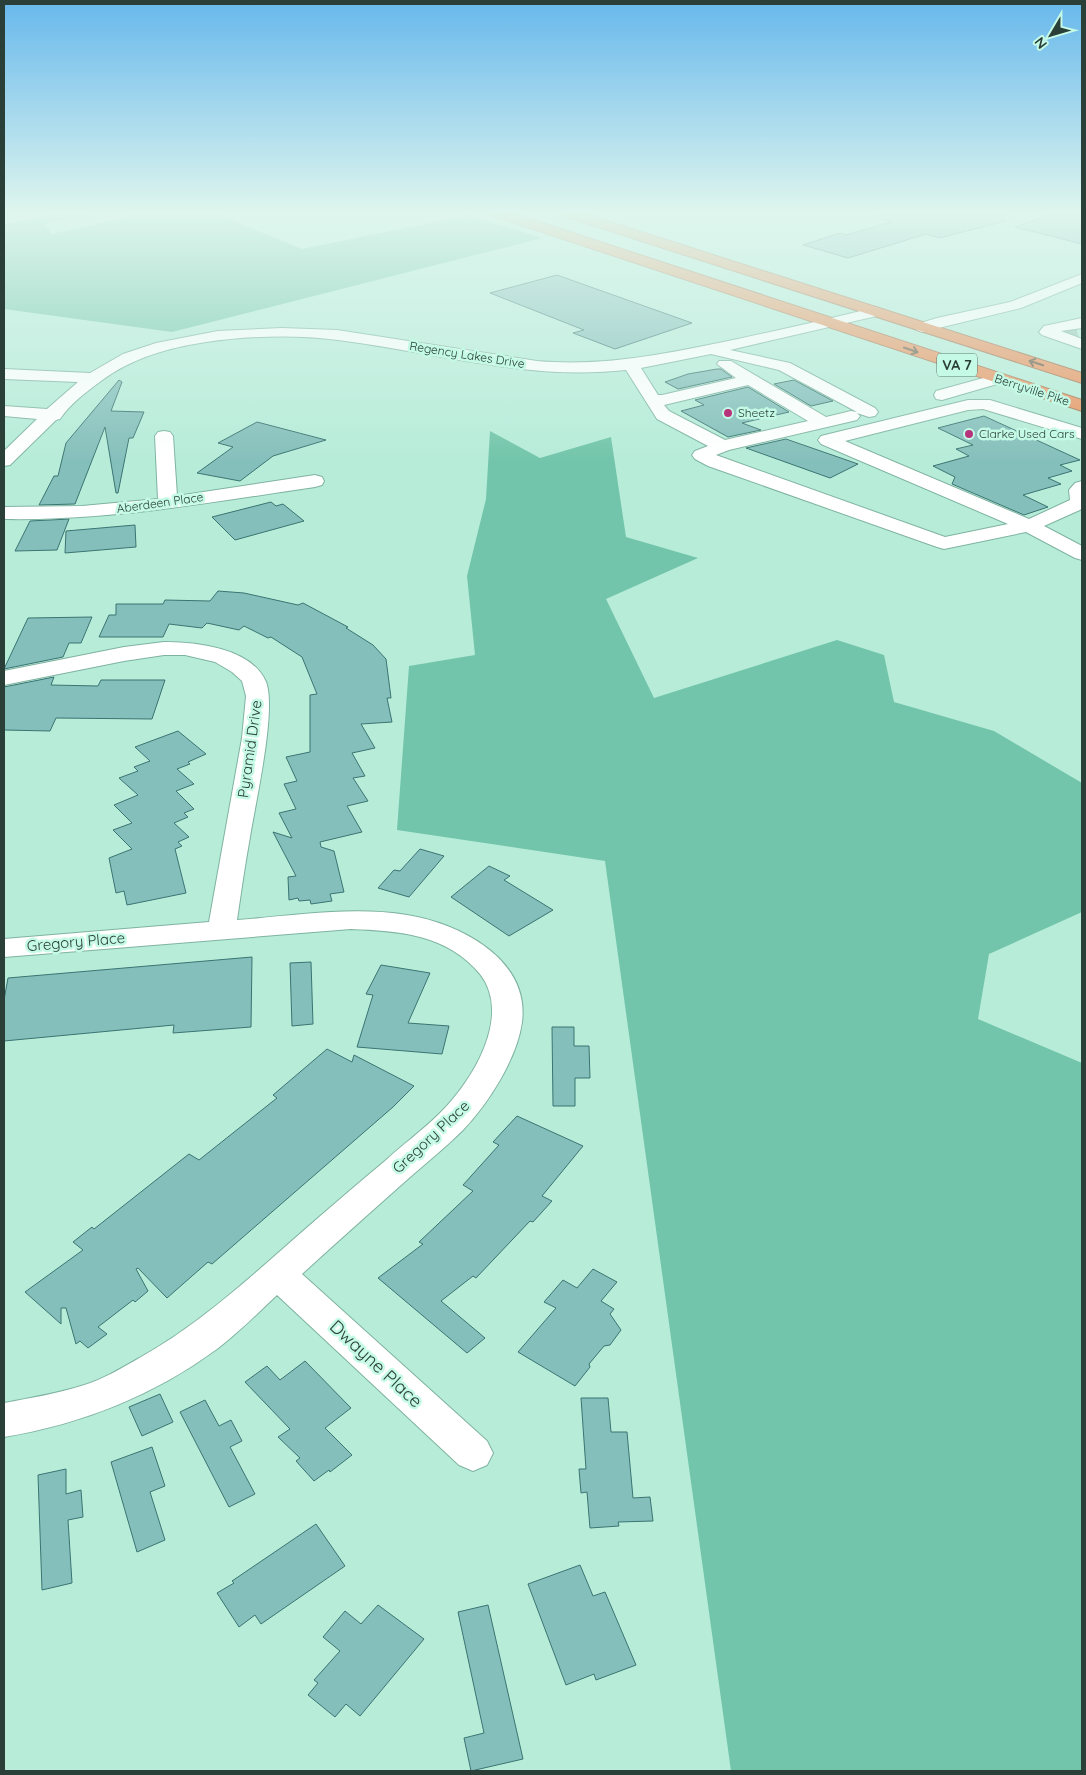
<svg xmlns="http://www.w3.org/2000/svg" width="1086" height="1775" viewBox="0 0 1086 1775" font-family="Quicksand,sans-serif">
	<rect width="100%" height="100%" fill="#b7ecd9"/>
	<path fill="#72c5aa" d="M61,213h30l-47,11 8,10 93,-21h76l13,8 68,28 167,-34 73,23 -370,94 -168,-23v-85z
		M490,431l50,27 71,-21 15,100 72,21 -92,41 48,99 183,-58 47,15 10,47 100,29 88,52v129l-93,42 -11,65 104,44v708h-351l-126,-910 -208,-31 12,-164 66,-11 -8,-79 19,-77z"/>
	<path fill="#85bfbb" stroke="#3b7471" d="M877,213h128l1,8 -67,17 -13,-4 -78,24 -45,-13 37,-12 6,2 45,-13 -15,-5z
		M1057,213h25v31l-67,-17z
		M557,275l135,48 -77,26 -42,-16 11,-3 -94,-37z
		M717,369h4l11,8 -54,12 -13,-7 23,-8z
		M119,380l3,2 -11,29 33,1 -11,26h-4l-11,55h-2l-11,-66 -30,77 -36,1 15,-29h4l8,-33z
		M794,380l39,21 -22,5 -37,-22z
		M748,387l41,25 -47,11 19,7 -33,7 -47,-26 23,-6 -9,-5z
		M984,416l96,44 -20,5 12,6 -24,7 13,6 -38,11 25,12 -24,8 -72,-31 3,-7 -22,-11 36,-10 -13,-7 17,-4 -35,-17z
		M257,422l69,18 -53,16 -33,25 -43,-8 36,-26 -15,-4z
		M786,439l72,25 -28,14 -84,-30z
		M271,502l5,4 7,-2 21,17 -69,19 -23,-23z
		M69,519l-12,31 -42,1 15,-30z
		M135,525l1,22 -71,6 1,-22z
		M218,591l26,2 54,12 5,-2 45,24 -2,1 27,17 13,14 5,39h-4l5,24 -31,2 14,24 -23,5 13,23 -12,2 15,23 -21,5 15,26 -42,10 1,5 13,4 10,41 -14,2 2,7 -21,3 -1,-4 -11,1 -1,-3 -9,2 -1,-23 8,-1 -23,-44 19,6 -13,-25 17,-4 -12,-25 13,-3 -11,-24 24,-5v-57l7,-1 -15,-37 -31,-20 -3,1 -24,-12 -5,4 -32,-7 -5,5 -33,-4 -6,13h-64l10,-22h7v-11h47l2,-4 45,1z
		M92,617l-11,26h-12l-6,14 -59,12 24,-51z
		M54,677l-3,8 47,1 3,-6h64l-13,39 -96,-1 -6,13 -46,-1v-43z
		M178,731l28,23 -18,8 2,2 -13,5 17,15 -18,7 18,18 -10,4 4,4 -14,6 15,14 -11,5 4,4 -7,3 11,44 -59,12 -3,-14 -8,2 -7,-35 23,-9 -19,-19 19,-7 -18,-18 24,-10 -19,-17 19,-7 -4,-4 16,-6 -15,-14z
		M420,849l24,7 -35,41 -31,-9 16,-18 6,1z
		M489,866l21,10 -6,4 49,30 -44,26 -58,-39z
		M252,957l-1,70 -78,6 1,-8 -170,16v-41l4,-22z
		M311,962l2,62 -21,2 -2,-63z
		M381,965l49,8 -22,50 41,3 -7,28 -85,-7 16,-52 -7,-1z
		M552,1027h22v19h15l1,32h-15v28h-22z
		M327,1049l25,13 2,-7 60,31 -21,21 -181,157 -4,-2 -41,36 -29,-30 -2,1 12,22 -13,11 -2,-2 -35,27 9,7 -19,14 -8,-7 -4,3 -10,-36h-5v16l-36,-32 58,-42 -10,-8 19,-15 2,2 95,-75 10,6 78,-62 -4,-3z
		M517,1116l66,30 -41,50 10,5 -19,21 -3,-1 -54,57 -3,-2 -32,25 44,37 -18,15 -89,-75 45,-34 -4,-2 54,-51 -10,-6 36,-40 -6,-3z
		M593,1269l24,13 -16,19 13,8 -4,5 11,16 -11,15 -6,1 -15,18 1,3 -15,19 -57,-34 38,-44 -12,-6 19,-22 14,8z
		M305,1361l46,47 -26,20 27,27 -22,17 -1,-2 -15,11 -18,-20 4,-3 -22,-21 12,-8 -45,-47 22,-16 13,14z
		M160,1394l13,28 -31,14 -13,-29z
		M581,1398h27l3,34h16l6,66 17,-1 3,24 -35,1 1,4 -29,2 -3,-36 -6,1 -2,-24h7z
		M205,1400l14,26 12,-6 11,21 -12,6 25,47 -26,13 -49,-95z
		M152,1447l13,39 -15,6 15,48 -28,12 -26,-90z
		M66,1469v25l15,-4 2,27 -15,3 4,63 -30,7 -4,-115z
		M316,1524l29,42 -84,58 -6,-9 -16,12 -22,-34 17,-10 -2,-2z
		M580,1565l13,31 12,-4 31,73 -40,15 -2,-6 -28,11 -38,-101z
		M378,1605l46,34 -64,77 -14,-12 -11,13 -27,-22 10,-12 -4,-3 26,-29 -17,-14 22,-26 16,13z
		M488,1605l35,154 -52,12 -7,-33 20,-5 -26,-121z"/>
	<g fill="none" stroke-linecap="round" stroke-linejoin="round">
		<path stroke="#9bc9b9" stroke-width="14" stroke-dasharray="14 8" stroke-linecap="butt" d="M1063,332l19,-4"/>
		<defs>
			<path id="minor" d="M1082,274v9l-61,25 -99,24 -5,-2 -3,-3 3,-3 20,-6 73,-16z
				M876,307l5,2 3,3 -3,3 -151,35 60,13 85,45 3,4 -3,4 -6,1 -12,-4 3,3 -3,4 -128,30 -13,5 229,82 63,-13 -187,-80 -3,-4 3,-4 147,-36h22l92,28v11l-99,-30 -15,1 -123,31 184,78 41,-19 -1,-10 6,-7 7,-2v28l-38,17 38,20v14l-7,-2 -49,-26 -82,17 -7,-2 -229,-81 -13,-7 -3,-4 3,-4 13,-5 -51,-27 -31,-49c-97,11 -193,-18 -288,-30 -44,-6 -89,-4 -132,2 -39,6 -74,16 -105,39 -15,11 -31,23 -41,38l-4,1 -46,45 -6,1v-15l33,-32 -33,-3v-10l43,3 31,-27 -74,-3v-10l86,4 33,-19 33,-11 62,-12 64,-3 55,2 200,31c69,6 134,-8 201,-22 46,-10 92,-20 138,-32zM711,354l68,16 78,42 -6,-1 -25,6 -95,-56h-12l-2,3 19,14 -74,17h-4l-17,-27zM748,385l60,36 -83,19 -56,-29 -5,-6z
				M1082,318v10l-21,3 21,8v10l-40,-14 -3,-3 5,-6z
				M998,374l6,2 2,3 -2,3 -62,18 -6,-1 -2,-4 2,-4z
				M164,431l6,1 3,4 4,60 138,-21 7,2 2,4 -2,4 -7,2c-103,15 -206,34 -311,32v-12l78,-1 76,-7 -3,-63 3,-4z
				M164,642c32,0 88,6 102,40 11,27 -11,123 -16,155 -5,28 -9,55 -13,83 56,-4 114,-14 170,-5 52,8 123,44 115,107 -5,37 -34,82 -59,108 -17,17 -36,32 -54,48 -36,32 -72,64 -107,96l185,167 6,12 -6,12 -14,6 -14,-6 -182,-170c-19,18 -39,38 -60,54 -64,47 -135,75 -213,88v-34c26,-5 52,-9 77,-17 21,-6 41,-18 60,-29 66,-37 120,-90 177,-139 22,-19 44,-38 67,-57 17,-16 37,-30 54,-47 32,-31 74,-97 41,-140 -33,-40 -81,-43 -129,-45l-347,28v-18l205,-17 33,-184 4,-42 -4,-15 -10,-9 -17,-10 -30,-7h-21l-40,6 -120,24v-14l120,-24z"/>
			<path id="highway" d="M493,213h19l570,187v11l-588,-195z
				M563,213h19l500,160v10l-518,-167z"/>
		</defs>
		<use href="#minor" stroke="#7fb3a1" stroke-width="2"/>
		<use href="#highway" stroke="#a77753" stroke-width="2"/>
		<use href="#minor" fill="#fff" fill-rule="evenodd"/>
		<use href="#highway" fill="#ea9562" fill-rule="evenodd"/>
	</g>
	<defs><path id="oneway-shaft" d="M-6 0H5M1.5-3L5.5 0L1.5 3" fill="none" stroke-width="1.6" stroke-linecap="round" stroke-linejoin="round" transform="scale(1.25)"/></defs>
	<g stroke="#6d5d47">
		<use href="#oneway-shaft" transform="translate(911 350) rotate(19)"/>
		<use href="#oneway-shaft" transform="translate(1036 363) rotate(-162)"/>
	</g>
	<linearGradient id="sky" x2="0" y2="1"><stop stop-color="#67b8ec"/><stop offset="0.46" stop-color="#dff6ee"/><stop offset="1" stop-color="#dff6ee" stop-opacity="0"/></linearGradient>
	<rect width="1086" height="462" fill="url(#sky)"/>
	<g fill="#b6337c" stroke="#c4fae6" stroke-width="2">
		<circle cx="728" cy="413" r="5"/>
		<circle cx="969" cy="434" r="5"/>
	</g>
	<g text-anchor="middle" stroke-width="5" stroke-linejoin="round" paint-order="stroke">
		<g font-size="12" fill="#2a3f38" stroke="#c4fae6">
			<text transform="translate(467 355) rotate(9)" y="4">Regency Lakes Drive</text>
			<text transform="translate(1032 390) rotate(18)" y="4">Berryville Pike</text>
			<text transform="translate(160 503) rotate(-8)" y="4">Aberdeen Place</text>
		</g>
		<g font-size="12" fill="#2a3f38" stroke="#c4fae6" text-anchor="start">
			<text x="738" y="417">Sheetz</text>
			<text x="979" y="438">Clarke Used Cars</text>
		</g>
		<rect fill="#c4fae6" stroke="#58776c" stroke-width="1" x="937" y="353.5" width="40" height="23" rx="4"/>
		<g font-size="14" font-weight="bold" fill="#2a3f38">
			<text x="957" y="370">VA 7</text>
		</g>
		<g font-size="15" fill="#2a3f38" stroke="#c4fae6">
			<text transform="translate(250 749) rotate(-82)" y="5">Pyramid Drive</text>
			<text transform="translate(76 942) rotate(-5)" y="5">Gregory Place</text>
			<text transform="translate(431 1137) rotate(-43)" y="5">Gregory Place</text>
		</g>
		<g font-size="18" fill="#2a3f38" stroke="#c4fae6">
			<text transform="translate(376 1364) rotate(43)" y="6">Dwayne Place</text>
		</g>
	</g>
	<rect width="1086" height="1775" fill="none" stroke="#2a3f38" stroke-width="10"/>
	<g transform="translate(1051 35) rotate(232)" stroke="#c4fae6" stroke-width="4" paint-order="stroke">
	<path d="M0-4L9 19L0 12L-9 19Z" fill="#2a3f38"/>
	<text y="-8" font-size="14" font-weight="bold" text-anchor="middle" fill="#2a3f38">N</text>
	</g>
</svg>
